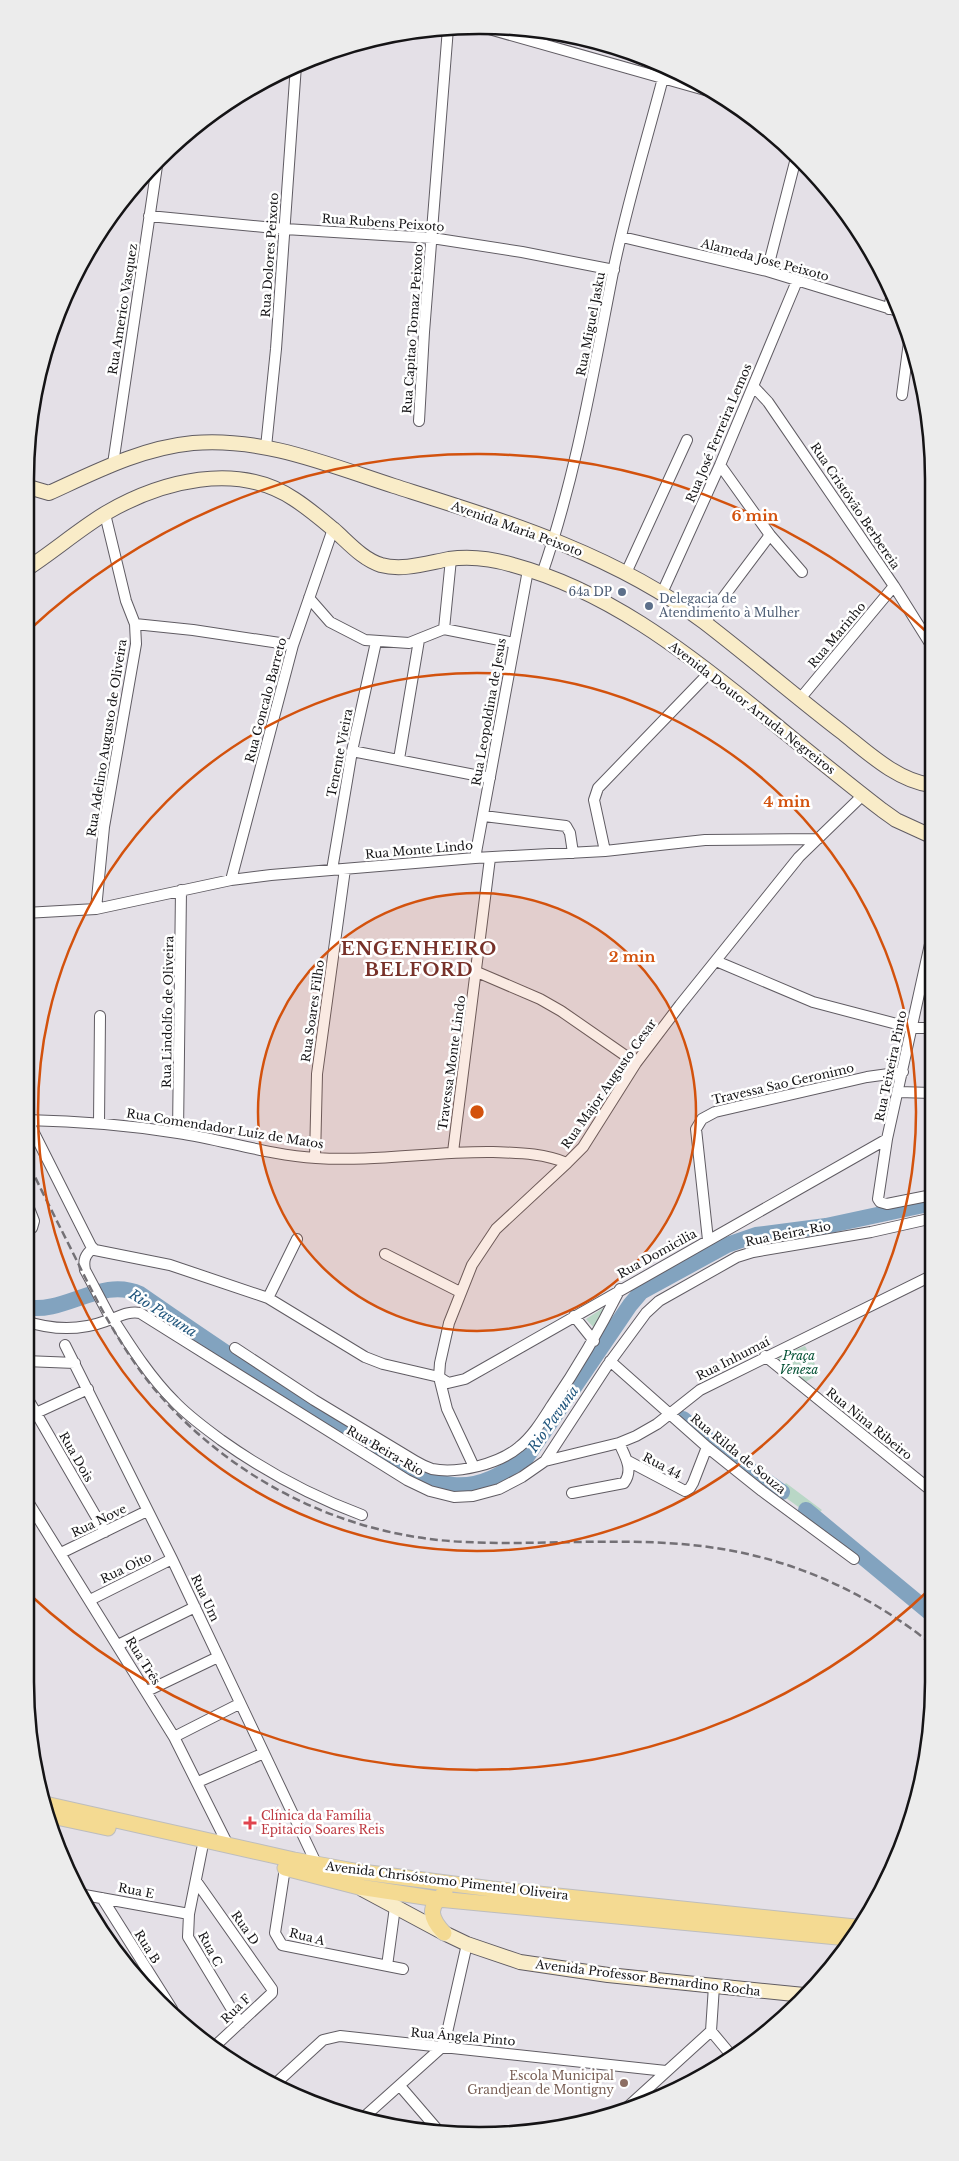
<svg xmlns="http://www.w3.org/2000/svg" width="959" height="2161" viewBox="0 0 959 2161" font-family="'Libre Baskerville',serif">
	<rect width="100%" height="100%" fill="#e4e0e7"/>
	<path fill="#ddd4e2" d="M928,1740l-3,30 -7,24 -2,-40z"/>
	<path fill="#b9d7c6" d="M611,1303l-14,28 -11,-12z
		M805,1346l15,27 -16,10 -23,-19 -3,-7z
		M786,1483l36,27 -5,5 -10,-8 -3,4 -22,-16 3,-4 -4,-3z"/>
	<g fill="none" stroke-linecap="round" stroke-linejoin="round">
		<path stroke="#82a3bf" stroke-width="16" d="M25,1307c40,8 76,-31 115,-13 75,52 150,103 228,150 25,15 54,38 85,41 27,3 51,-12 73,-27l104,-153 11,-13 86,-47 29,-10 70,-9 107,-23
			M683,1419l41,33 58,40
			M806,1510l128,106"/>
		<defs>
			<path id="street" d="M475,25l230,65
				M149,216l136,13 147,9 90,14 92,18
				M622,237l145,34 134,41
				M767,271l29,-113
				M889,309l3,-16
				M753,386l15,16 126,184 37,59
				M902,395l7,-53
				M419,421l5,-89 24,-304
				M266,447l10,-98 20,-284
				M113,464l45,-305
				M720,465l50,70 32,37
				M626,573l61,-133
				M542,574c34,-98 51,-200 71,-302 13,-65 33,-129 50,-194
				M662,593l58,-128 77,-184
				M309,598l21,24 35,18 44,3 35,-14 70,14
				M704,623l66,-88
				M135,624l58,6 100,15
				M444,629l7,-70
				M799,700l95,-114
				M352,751l138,27
				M399,759l20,-119
				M930,785l1,-12
				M484,816l82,10 4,7 3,20
				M605,851l-11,-51 4,-12 112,-116
				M475,858l53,-288
				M332,870l20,-119 24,-109
				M231,880l62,-235 40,-116
				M96,909l8,-82 32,-183 -1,-20 -9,-23 -21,-87
				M25,913l71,-4 135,-29 40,-5 204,-17 130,-7 100,-11 113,-1
				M932,935l-45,204 -9,60 2,3 7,2 45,-9
				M716,961l97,41 99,26h20
				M477,972l63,27 21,12 75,52
				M899,1092l33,1
				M25,1115l66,131 4,4 75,15 98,33 97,59 18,7 56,13 9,6 17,-4 422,-240
				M27,1120c51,1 101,5 151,13 46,7 91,22 138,25 58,4 118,-7 177,-6 26,1 50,1 74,11
				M99,1123l1,-107
				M178,1133l3,-243
				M453,1152l37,-294
				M315,1158l2,-84 28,-205
				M25,1231l7,-3 2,-7 -9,-23
				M708,1240l-12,-111 6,-10 13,-7 152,-35 36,-5
				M93,1248c-8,7 -10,12 -8,22l26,49
				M385,1254l75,38
				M268,1298l29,-59
				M574,1316l20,25
				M113,1319c18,28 37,58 61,82 14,15 31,27 47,39 45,32 90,56 141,75
				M25,1321c27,9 54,10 81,0 13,-4 21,-10 34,-8l267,167 23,11 24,6 19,-1 26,-7 23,-12 23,-16 62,-95 39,-53 13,-12 78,-44 16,-5 118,-20 62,-14
				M65,1345l107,214 145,306
				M235,1348l79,52 101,61c5,3 11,6 17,8 26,5 67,-5 87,-22 14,-11 24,-28 33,-42 26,-38 48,-76 68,-116
				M765,1356l168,136
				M25,1361l50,2
				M610,1361l97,86 55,44 92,68
				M25,1394l80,138
				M36,1413l52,-24
				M545,1461l74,-18 17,-7 21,-12 43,-34 233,-115
				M628,1461l57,30 5,-3 3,-5 14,-36
				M474,1467l-27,-58 -8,-32 1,-14 9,-40 23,-58 24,-36 71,-66 16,-16 53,-84 44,-58 119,-148 64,-62
				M572,1493l52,-10c10,-13 1,-27 -5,-40
				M25,1497l149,240 54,108
				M61,1553l86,-42
				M90,1600l82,-41
				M118,1645l77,-38
				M147,1691l71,-34
				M174,1737l65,-33
				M198,1782l66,-29
				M202,1849l-13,65 -1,23 52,86
				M285,1868l-10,65 7,12 121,24
				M196,1881l76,108v4l-56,52
				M79,1894l110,20
				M102,1898l70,111
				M387,1966l8,-59
				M714,1986l-3,45 20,24
				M275,2084l48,-44 17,-4 326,35
				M400,2086l37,43
				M621,2113l90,-82
				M364,2117l77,-69 5,-11 21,-93"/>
			<path id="secondary" d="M25,486l24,7c46,-21 92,-45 144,-50 70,-6 136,22 201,43 107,34 219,67 310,136 47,36 92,75 139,111 25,20 55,48 88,52
				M25,570c28,-18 53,-40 81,-57 55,-32 131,-52 188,-14 14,9 27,20 39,30 15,13 29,30 48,36 22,6 46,-2 68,-6 21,-3 44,0 64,6 92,25 169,84 242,143 42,34 84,69 127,102l14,10 35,16
				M362,1889l82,44 23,11 53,18 88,13 196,20"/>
			<path id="primary" d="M45,1804l249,56 60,11 138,18 363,38
				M47,1815l61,13
				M285,1868l74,19 79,12 410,39
				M444,1933c-14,-15 -17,-26 1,-40"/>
		</defs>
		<use href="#street" stroke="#605c63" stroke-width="12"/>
		<use href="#secondary" stroke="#605c63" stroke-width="16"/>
		<use href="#primary" stroke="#bdbdbe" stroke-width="17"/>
		<use href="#street" stroke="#fff" stroke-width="10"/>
		<use href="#secondary" stroke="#f9ecc8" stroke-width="14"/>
		<use href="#primary" stroke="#f4da92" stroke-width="15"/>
		<path stroke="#737075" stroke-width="2.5" stroke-dasharray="8 4" stroke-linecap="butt" d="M25,1156c16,34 33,67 50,101 23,47 47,93 81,134 77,90 190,146 309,151 85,4 173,-7 257,7 79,13 150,47 212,97"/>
	</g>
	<circle cx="477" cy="1112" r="219" fill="#d3520d" fill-opacity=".12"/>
	<g fill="none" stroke="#d3520d" stroke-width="2.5">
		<circle cx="477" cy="1112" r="219"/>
		<circle cx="477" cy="1112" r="439"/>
		<path d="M930 1589A658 658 0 0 1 28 1593M28 631A658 658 0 0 1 930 635"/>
	</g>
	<g fill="#5c6f8a" stroke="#fff" stroke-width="2">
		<circle cx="622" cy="592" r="5"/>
		<circle cx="649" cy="606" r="5"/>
	</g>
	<path fill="#e0444e" stroke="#fff" stroke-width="2" d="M247.5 1815.5h5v5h5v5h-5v5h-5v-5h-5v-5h5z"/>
	<circle fill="#8d6e63" stroke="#fff" stroke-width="2" cx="624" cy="2083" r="5"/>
	<g text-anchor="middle" stroke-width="5" stroke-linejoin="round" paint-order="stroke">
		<g font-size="12" fill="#151416" stroke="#fff">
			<text transform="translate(383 223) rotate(4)" y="4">Rua Rubens Peixoto</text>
			<text transform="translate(270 255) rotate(-86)" y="4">Rua Dolores Peixoto</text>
			<text transform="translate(765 260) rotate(15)" y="4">Alameda Jose Peixoto</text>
			<text transform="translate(123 309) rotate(-81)" y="4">Rua Americo Vasquez</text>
			<text transform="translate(591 324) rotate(-79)" y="4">Rua Miguel Jasku</text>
			<text transform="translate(413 329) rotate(-86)" y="4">Rua Capitao Tomaz Peixoto</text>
			<text transform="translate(719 433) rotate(-67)" y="4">Rua José Ferreira Lemos</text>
			<text transform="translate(855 506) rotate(56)" y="4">Rua Cristóvão Berbereia</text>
			<text transform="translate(517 529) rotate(20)" y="4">Avenida Maria Peixoto</text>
			<text transform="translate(837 635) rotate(-50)" y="4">Rua Marinho</text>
			<text transform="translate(266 700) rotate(-75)" y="4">Rua Goncalo Barreto</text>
			<text transform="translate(752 708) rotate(38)" y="4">Avenida Doutor Arruda Negreiros</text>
			<text transform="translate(489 712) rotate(-80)" y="4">Rua Leopoldina de Jesus</text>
			<text transform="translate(107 738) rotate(-81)" y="4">Rua Adelino Augusto de Oliveira</text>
			<text transform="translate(340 753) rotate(-79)" y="4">Tenente Vieira</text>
			<text transform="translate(419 850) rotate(-5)" y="4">Rua Monte Lindo</text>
			<text transform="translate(313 1011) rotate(-82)" y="4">Rua Soares Filho</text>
			<text transform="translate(168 1012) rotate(-89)" y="4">Rua Lindolfo de Oliveira</text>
			<text transform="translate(452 1063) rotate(-82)" y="4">Travessa Monte Lindo</text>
			<text transform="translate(891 1066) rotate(-78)" y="4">Rua Teixeira Pinto</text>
			<text transform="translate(609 1084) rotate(-55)" y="4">Rua Major Augusto Cesar</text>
			<text transform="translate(783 1084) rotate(-13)" y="4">Travessa Sao Geronimo</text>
			<text transform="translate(225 1129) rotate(9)" y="4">Rua Comendador Luiz de Matos</text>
			<text transform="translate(788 1234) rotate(-11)" y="4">Rua Beira-Rio</text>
			<text transform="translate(657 1254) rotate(-29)" y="4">Rua Domicilia</text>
			<text transform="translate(733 1359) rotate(-27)" y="4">Rua Inhumaí</text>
			<text transform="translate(869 1424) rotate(39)" y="4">Rua Nina Ribeiro</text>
			<text transform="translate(385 1451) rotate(30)" y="4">Rua Beira-Rio</text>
			<text transform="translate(738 1454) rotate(39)" y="4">Rua Rilda de Souza</text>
			<text transform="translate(76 1457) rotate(60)" y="4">Rua Dois</text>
			<text transform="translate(662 1466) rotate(28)" y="4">Rua 44</text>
			<text transform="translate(99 1521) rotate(-26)" y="4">Rua Nove</text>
			<text transform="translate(126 1568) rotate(-26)" y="4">Rua Oito</text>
			<text transform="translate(205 1598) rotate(65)" y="4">Rua Um</text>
			<text transform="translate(143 1661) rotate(58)" y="4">Rua Três</text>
			<text transform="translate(447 1881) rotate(7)" y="4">Avenida Chrisóstomo Pimentel Oliveira</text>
			<text transform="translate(136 1891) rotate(11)" y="4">Rua E</text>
			<text transform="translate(245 1928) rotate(55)" y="4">Rua D</text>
			<text transform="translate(307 1937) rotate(14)" y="4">Rua A</text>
			<text transform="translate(147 1947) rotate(58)" y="4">Rua B</text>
			<text transform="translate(210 1949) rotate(62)" y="4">Rua C</text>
			<text transform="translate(648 1978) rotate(7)" y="4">Avenida Professor Bernardino Rocha</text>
			<text transform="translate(236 2009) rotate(-44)" y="4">Rua F</text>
			<text transform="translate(463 2037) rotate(5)" y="4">Rua Ângela Pinto</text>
		</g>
		<g font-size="12" fill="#4e5e75" stroke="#fff" text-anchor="end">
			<text x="612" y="596">64a DP</text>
			<text x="659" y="603" text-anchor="start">Delegacia de<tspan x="659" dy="14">Atendimento à Mulher</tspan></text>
		</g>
		<g font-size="12" font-style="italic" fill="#035134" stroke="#fff">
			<text x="799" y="1360">Praça<tspan x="799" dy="14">Veneza</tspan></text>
		</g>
		<g font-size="12" fill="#be3a42" stroke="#fff" text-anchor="start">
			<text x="261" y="1820">Clínica da Família<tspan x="261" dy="14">Epitacio Soares Reis</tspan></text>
		</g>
		<g font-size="12" fill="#785e54" stroke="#fff" text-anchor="end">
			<text x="614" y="2080">Escola Municipal<tspan x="614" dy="14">Grandjean de Montigny</tspan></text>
		</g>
		<g font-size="14" font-style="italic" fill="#22577e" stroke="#fff">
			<text transform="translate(163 1313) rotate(32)" y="5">Rio Pavuna</text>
			<text transform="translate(553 1419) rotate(-55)" y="5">Rio Pavuna</text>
		</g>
		<g font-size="18" font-weight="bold" letter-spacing="1" fill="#773129" stroke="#fff">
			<text x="419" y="955">ENGENHEIRO<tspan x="419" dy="21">BELFORD</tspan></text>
		</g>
	</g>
	<path d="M0 0H959V2161H0ZM479 34H480A445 445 0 0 1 925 479V1682A445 445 0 0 1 480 2127H479A445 445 0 0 1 34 1682V479A445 445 0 0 1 479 34Z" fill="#ececec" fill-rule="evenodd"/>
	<path fill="none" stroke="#151416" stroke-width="2.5" d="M479 34H480A445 445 0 0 1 925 479V1682A445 445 0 0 1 480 2127H479A445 445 0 0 1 34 1682V479A445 445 0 0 1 479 34Z"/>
	<circle cx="477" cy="1112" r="8" fill="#d3520d" stroke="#fff" stroke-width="2.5"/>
	<g font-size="15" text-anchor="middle" font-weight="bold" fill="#d3520d" stroke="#fff" stroke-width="5" stroke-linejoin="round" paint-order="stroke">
		<text x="755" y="521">6 min</text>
		<text x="787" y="807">4 min</text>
		<text x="632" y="962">2 min</text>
	</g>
</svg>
